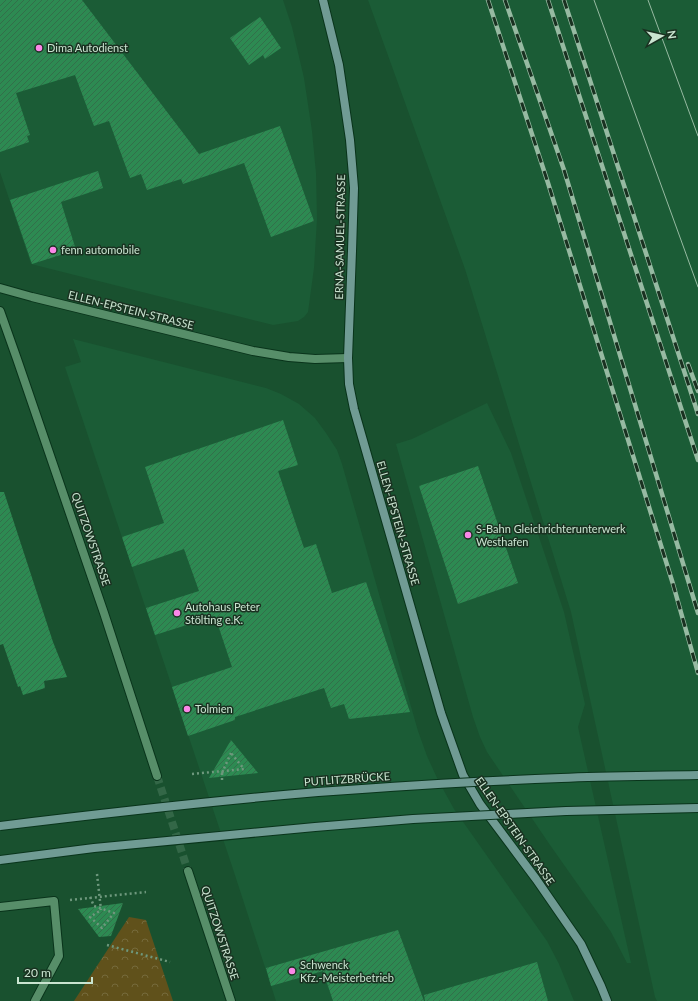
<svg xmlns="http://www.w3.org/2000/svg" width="698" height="1001" viewBox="0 0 698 1001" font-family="Lato,sans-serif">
	<defs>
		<pattern id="forest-crowns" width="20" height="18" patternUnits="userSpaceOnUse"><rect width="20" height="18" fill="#60511b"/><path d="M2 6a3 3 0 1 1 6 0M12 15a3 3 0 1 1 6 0" fill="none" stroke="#756a3b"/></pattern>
		<pattern id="building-hatch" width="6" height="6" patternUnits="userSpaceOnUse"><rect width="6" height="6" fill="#2d8a52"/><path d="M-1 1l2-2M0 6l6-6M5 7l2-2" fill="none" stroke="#336e4a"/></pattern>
	</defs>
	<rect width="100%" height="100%" fill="#19512f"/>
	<path fill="#1b5c36" d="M0,0h283l9,27 12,51 8,53 4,42 1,46 -3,49 -6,44 -4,5 -6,4 -25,4 -242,-61 -31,-92z
		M368,0h330v1001h-41l-2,-4 -84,-385 -106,-343z
		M73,339l193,49 15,6 18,10 16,14 11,15 11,17 5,14 76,267 9,25 11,24 16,29 93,132 12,23 15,37h-298l-44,-135 -167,-499 16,-5z
		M487,403l24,50 53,159 21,92 -7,23 53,236h-4l-16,-31 -11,-16 -50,-71 -63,-93 -7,-15 -7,-20 -77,-273 16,-5z"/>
	<path fill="url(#forest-crowns)" d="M129,917l17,3 27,81h-99z"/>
	<path fill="url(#building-hatch)" d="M0,0h82l117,154 81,-28 34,95 -43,16 -27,-74 -61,21 -2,-5 -34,11 -6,-16 -11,4 -21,-57 -15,5 -19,-51 -59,18 14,42 -3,1 2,6 -29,10z
		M260,17l21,31 -16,11 -2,-4 -14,10 -19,-27z
		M98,171l5,17 -42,14 15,48 -44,14 -22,-64z
		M283,420l15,45 -20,6 26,77 12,-4 16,49 34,-11 44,130 -61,7 -5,-15 -13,4 -7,-20 -89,29v3l-47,16 -16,-49 60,-20 -17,-51 -60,19 -9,-27 53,-17 -15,-42 -52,18 -10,-30 42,-14 -19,-56z
		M478,466l40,117 -60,21 -39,-118z
		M0,492h4l49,150 14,35 -23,4 1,7 -22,7 -3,-9 -2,1 -15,-43 -3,1z
		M231,740l27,33 -49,5z
		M123,903l-12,33 -12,1 -21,-28z
		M398,930l26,71h-91l-10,-30 -52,15 -5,-18z
		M537,962l11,39h-123l-1,-6z"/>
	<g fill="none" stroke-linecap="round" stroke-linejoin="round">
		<path stroke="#336747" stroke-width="8" stroke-dasharray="8 4" stroke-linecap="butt" d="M157,776l31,95"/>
		<defs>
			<path id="street" d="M0,288l32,9 221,54 36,6 26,2 33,-1
				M0,311l17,48 87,254 53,163
				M188,871l43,130
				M0,907l54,-6 5,55 -24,45"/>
			<path id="secondary" d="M323,0l16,65 11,75 4,48 -2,63 -4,107 1,26 5,25 87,304 22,62 17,29 56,75 45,65 20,42 6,15"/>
		</defs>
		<use href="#street" stroke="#09341b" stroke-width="10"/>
		<use href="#secondary" stroke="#09341b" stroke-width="10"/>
		<path stroke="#6e987d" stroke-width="2.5" stroke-dasharray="2 3" stroke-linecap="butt" d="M222,773v7
			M192,774l52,-5 -13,-16
			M90,897l4,9 20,7 -12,15 -12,-11 11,-7
			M70,900l76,-8
			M107,945l63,17"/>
		<use href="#street" stroke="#578e69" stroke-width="8"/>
		<use href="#secondary" stroke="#709b94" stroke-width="8"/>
		<path stroke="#97baa2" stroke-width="1" d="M594,0l104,287
			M648,0l50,136"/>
		<defs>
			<path id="rail" d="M488,0l60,183 125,401 25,89
				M505,0l59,170 134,443
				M548,0l150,460
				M564,0l134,414
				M688,364l10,27"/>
		</defs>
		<use href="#rail" stroke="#97baa2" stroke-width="4.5"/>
		<use href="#rail" stroke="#1a3121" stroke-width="3" stroke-dasharray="9" stroke-linecap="butt"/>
		<defs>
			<path id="secondary-bridge" d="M0,826c106,-13 212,-25 318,-34 81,-6 162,-11 243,-14 45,-2 91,-2 137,-3
				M0,860l94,-12 221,-21 98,-8 153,-8 132,-3"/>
		</defs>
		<use href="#secondary-bridge" stroke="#09341b" stroke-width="10" stroke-linecap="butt"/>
		<path stroke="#6e987d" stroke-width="2.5" stroke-dasharray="2 3" stroke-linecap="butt" d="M222,773l9,-20
			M97,874l4,36"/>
		<use href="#secondary-bridge" stroke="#709b94" stroke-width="8"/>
	</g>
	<g fill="#fa87e7" stroke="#1a3121" stroke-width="1.5">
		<circle cx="39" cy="48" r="4"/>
		<circle cx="53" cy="250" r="4"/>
		<circle cx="468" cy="535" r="4"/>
		<circle cx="177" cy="613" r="4"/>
		<circle cx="187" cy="709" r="4"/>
		<circle cx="292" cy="971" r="4"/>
	</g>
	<g text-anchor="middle" stroke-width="3" stroke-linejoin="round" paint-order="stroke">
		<g font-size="11" fill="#c9e4d0" stroke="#1a3121" text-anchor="start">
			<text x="47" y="52">Dima Autodienst</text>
			<text x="61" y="254">fenn automobile</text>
			<text x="476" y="533">S-Bahn Gleichrichterunterwerk<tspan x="476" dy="13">Westhafen</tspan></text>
			<text x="185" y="611">Autohaus Peter<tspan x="185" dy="13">Stölting e.K.</tspan></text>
			<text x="195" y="713">Tolmien</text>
			<text x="300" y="969">Schwenck<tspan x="300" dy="13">Kfz.-Meisterbetrieb</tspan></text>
		</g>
		<g font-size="11" fill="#c9e4d0" stroke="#1a3121">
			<text transform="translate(340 237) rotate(-89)" y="4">ERNA-SAMUEL-STRASSE</text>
			<text transform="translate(131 310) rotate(14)" y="4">ELLEN-EPSTEIN-STRASSE</text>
			<text transform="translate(398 523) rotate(74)" y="4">ELLEN-EPSTEIN-STRASSE</text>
			<text transform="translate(91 539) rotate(71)" y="4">QUITZOWSTRASSE</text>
			<text transform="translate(347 779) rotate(-4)" y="4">PUTLITZBRÜCKE</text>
			<text transform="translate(515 831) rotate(55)" y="4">ELLEN-EPSTEIN-STRASSE</text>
			<text transform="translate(220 933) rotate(72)" y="4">QUITZOWSTRASSE</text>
		</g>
	</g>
	<g transform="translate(662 36) rotate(82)" stroke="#1a3121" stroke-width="3" paint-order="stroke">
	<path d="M0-3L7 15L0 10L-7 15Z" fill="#c9e4d0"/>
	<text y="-6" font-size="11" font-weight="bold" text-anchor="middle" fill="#c9e4d0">N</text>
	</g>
	<path d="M18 977v6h74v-6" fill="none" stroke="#c9e4d0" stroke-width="2"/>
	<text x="24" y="977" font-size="12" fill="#c9e4d0" stroke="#1a3121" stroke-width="3" paint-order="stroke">20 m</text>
</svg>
